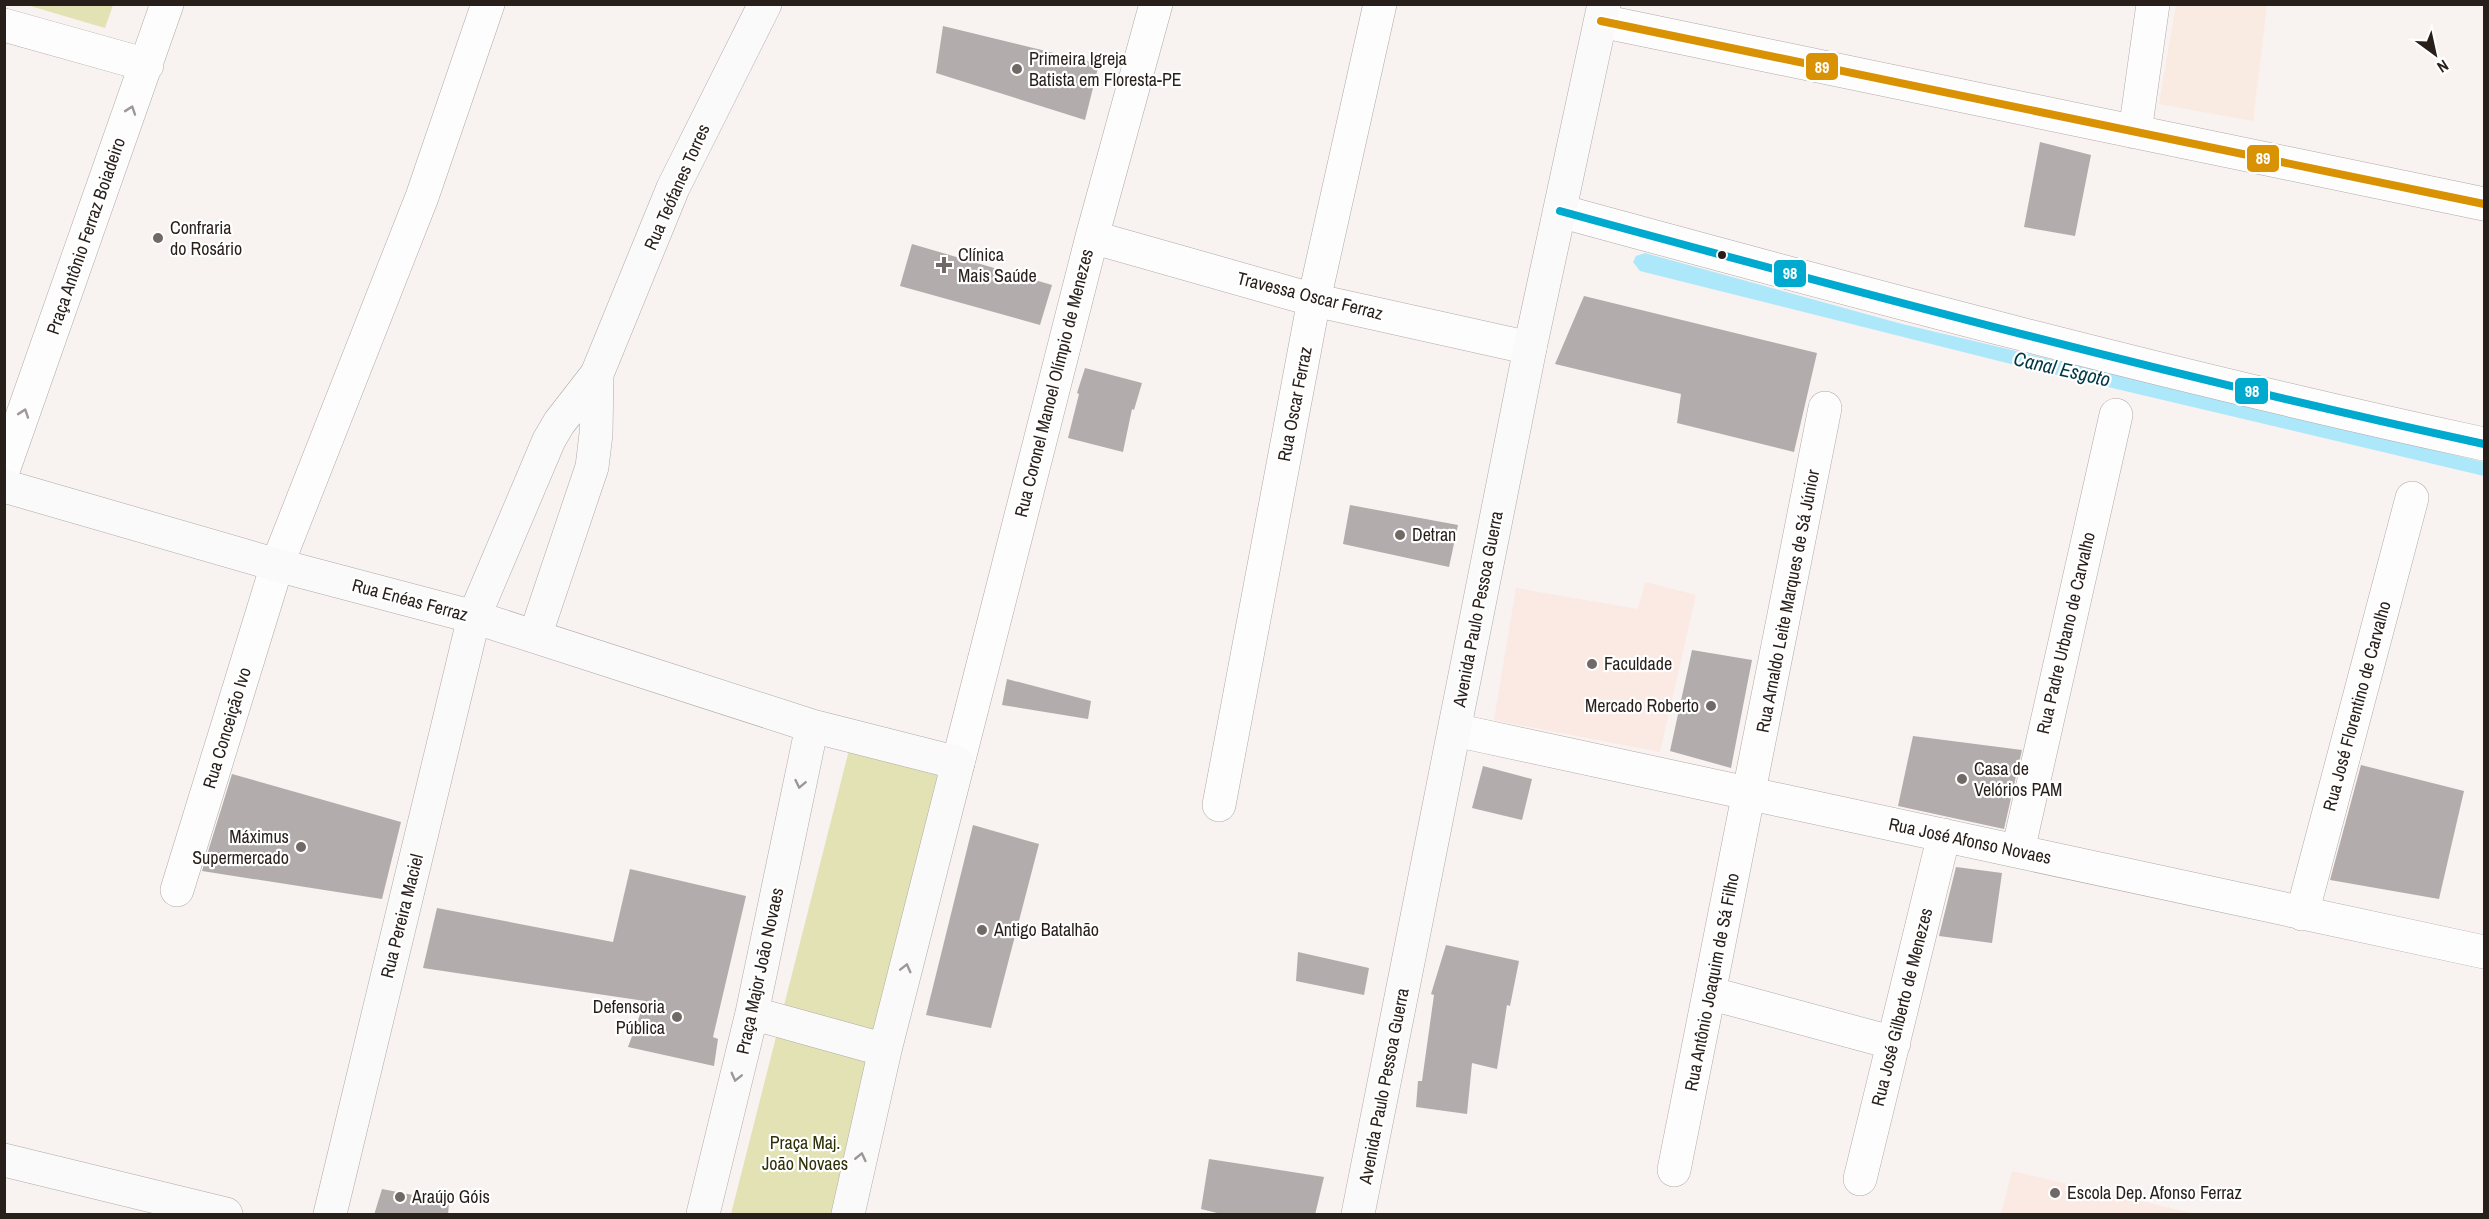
<svg xmlns="http://www.w3.org/2000/svg" width="2489" height="1219" viewBox="0 0 2489 1219" font-family="'Archivo Narrow',sans-serif">
	<rect width="100%" height="100%" fill="#f8f2f0"/>
	<path fill="#f9ebe2" d="M2176,5h91l-14,116 -94,-17z"/>
	<path fill="#fbe9e3" d="M1645,582l51,13 -36,157 -166,-32 22,-132 122,21z
		M2012,1171l184,43h-195z"/>
	<path fill="#e2e2b5" d="M27,5l86,-1v1l-8,23z
		M849,750l101,29 -100,435h-119z"/>
	<path fill="#ace7fa" d="M1645,253l257,71 582,138v14l-477,-113 -367,-92 -7,-9 3,-6z"/>
	<path fill="#b2acad" d="M943,26l156,38 -14,56 -149,-47z
		M2040,142l51,13 -16,81 -51,-9z
		M912,244l140,41 -12,40 -140,-39z
		M1584,296l233,57 -23,99 -117,-29 4,-29 -126,-30z
		M1085,368l57,15 -8,27 -2,-1 -9,43 -55,-14 11,-44 -2,-1z
		M1350,505l108,20 -9,42 -106,-23z
		M1692,650l60,10 -21,108 -61,-17z
		M1007,679l84,22 -3,18 -86,-14z
		M1913,736l109,14 -18,79 -106,-23z
		M2361,765l103,26 -25,108 -109,-19z
		M1483,766l49,13 -10,41 -50,-12z
		M232,774l169,48 -19,77 -180,-28z
		M973,825l66,19 -48,184 -65,-13z
		M1956,867l46,6 -10,70 -53,-7z
		M630,869l116,27 -33,141 5,2 -4,27 -86,-19 17,-46 -222,-33 14,-60 176,34z
		M1446,945l73,16 -9,45 -3,-1 -10,64 -25,-6 -5,51 -51,-7 2,-26h4l12,-86 -3,-1z
		M1298,952l71,16 -5,27 -68,-14z
		M1209,1159l115,18 -9,38h-90l-24,-6z
		M382,1189l67,13 -1,13h-74z"/>
	<g fill="none" stroke-linecap="round" stroke-linejoin="round">
		<defs>
			<path id="street" d="M1601,21l883,183
				M4,25l143,40
				M2135,132l18,-128
				M1560,211c307,84 614,166 924,233
				M1092,237l222,63 216,48
				M4,468l163,-464
				M1455,730l1029,222
				M958,763l134,-526 64,-233
				M1219,805l95,-505 66,-296
				M2018,851l98,-436
				M177,890l100,-325 145,-368 66,-193
				M2302,914l110,-416
				M1709,993l185,50
				M1674,1170l151,-762
				M1860,1179l84,-344"/>
			<path id="secondary" d="M4,486l273,79 197,52 338,109 146,37 -73,287 -37,164
				M535,636l57,-169 4,-33 1,-60
				M752,1013l133,37
				M4,1160l222,54
				M330,1214l144,-597 75,-177 10,-17 38,-49 76,-186 92,-184
				M703,1214l49,-201 60,-287
				M1358,1214l172,-866 74,-344"/>
		</defs>
		<use href="#street" stroke="#b0a9a6" stroke-width="34"/>
		<use href="#secondary" stroke="#b0a9a6" stroke-width="34"/>
		<use href="#street" stroke="#fefdfd" stroke-width="33"/>
		<use href="#secondary" stroke="#fbfafb" stroke-width="33"/>
		<defs>
			<path id="bus-1" d="M1601,21l883,183"/>
			<path id="bus-2" d="M1560,211c307,84 614,166 924,233"/>
		</defs>
		<use href="#bus-1" stroke="#fff" stroke-width="12"/>
		<use href="#bus-2" stroke="#fff" stroke-width="12"/>
		<use href="#bus-1" stroke="#d89204" stroke-width="8"/>
		<use href="#bus-2" stroke="#00a9ce" stroke-width="8"/>
	</g>
	<defs><path id="oneway-chevron" d="M-2-3.5L2.5 0L-2 3.5" fill="none" stroke-width="1.6" stroke-linecap="round" stroke-linejoin="round" transform="scale(1.5)"/></defs>
	<g stroke="#9e9997">
		<use href="#oneway-chevron" transform="translate(131 110) rotate(-71)"/>
		<use href="#oneway-chevron" transform="translate(24 413) rotate(-71)"/>
	</g>
	<g stroke="#9c9796">
		<use href="#oneway-chevron" transform="translate(800 784) rotate(102)"/>
		<use href="#oneway-chevron" transform="translate(906 968) rotate(-76)"/>
		<use href="#oneway-chevron" transform="translate(736 1077) rotate(104)"/>
		<use href="#oneway-chevron" transform="translate(861 1157) rotate(-77)"/>
	</g>
	<g fill="#716966" stroke="#fff" stroke-width="2">
		<circle cx="1017" cy="69" r="6"/>
		<circle cx="158" cy="238" r="6"/>
		<path d="M941 256h6v6h6v6h-6v6h-6v-6h-6v-6h6z"/>
		<circle cx="1400" cy="535" r="6"/>
		<circle cx="1592" cy="664" r="6"/>
		<circle cx="1711" cy="706" r="6"/>
		<circle cx="1962" cy="779" r="6"/>
		<circle cx="301" cy="847" r="6"/>
		<circle cx="982" cy="930" r="6"/>
		<circle cx="677" cy="1017" r="6"/>
		<circle cx="2055" cy="1193" r="6"/>
		<circle cx="400" cy="1197" r="6"/>
	</g>
	<circle fill="#281f1b" stroke="#fff" stroke-width="2" cx="1722" cy="255" r="5"/>
	<g text-anchor="middle" stroke-width="4.5" stroke-linejoin="round" paint-order="stroke">
		<g font-size="18" fill="#281f1b" stroke="#fff" text-anchor="start">
			<text x="1029" y="65">Primeira Igreja<tspan x="1029" dy="21">Batista em Floresta-PE</tspan></text>
			<text x="170" y="234">Confraria<tspan x="170" dy="21">do Rosário</tspan></text>
			<text x="958" y="261">Clínica<tspan x="958" dy="21">Mais Saúde</tspan></text>
			<text x="1412" y="541">Detran</text>
			<text x="1604" y="670">Faculdade</text>
			<text x="1699" y="712" text-anchor="end">Mercado Roberto</text>
			<text x="1974" y="775">Casa de<tspan x="1974" dy="21">Velórios PAM</tspan></text>
			<text x="289" y="843" text-anchor="end">Máximus<tspan x="289" dy="21">Supermercado</tspan></text>
			<text x="994" y="936">Antigo Batalhão</text>
			<text x="665" y="1013" text-anchor="end">Defensoria<tspan x="665" dy="21">Pública</tspan></text>
			<text x="2067" y="1199">Escola Dep. Afonso Ferraz</text>
			<text x="412" y="1203">Araújo Góis</text>
		</g>
		<g font-size="18" fill="#281f1b" stroke="#fff">
			<text transform="translate(677 187) rotate(-66)" y="6">Rua Teófanes Torres</text>
			<text transform="translate(86 236) rotate(-71)" y="6">Praça Antônio Ferraz Boiadeiro</text>
			<text transform="translate(1310 296) rotate(14)" y="6">Travessa Oscar Ferraz</text>
			<text transform="translate(1054 383) rotate(-76)" y="6">Rua Coronel Manoel Olímpio de Menezes</text>
			<text transform="translate(1295 404) rotate(-79)" y="6">Rua Oscar Ferraz</text>
			<text transform="translate(410 600) rotate(15)" y="6">Rua Enéas Ferraz</text>
			<text transform="translate(1788 601) rotate(-79)" y="6">Rua Arnaldo Leite Marques de Sá Júnior</text>
			<text transform="translate(1478 609) rotate(-79)" y="6">Avenida Paulo Pessoa Guerra</text>
			<text transform="translate(2066 633) rotate(-77)" y="6">Rua Padre Urbano de Carvalho</text>
			<text transform="translate(2357 706) rotate(-75)" y="6">Rua José Florentino de Carvalho</text>
			<text transform="translate(227 728) rotate(-73)" y="6">Rua Conceição Ivo</text>
			<text transform="translate(1970 841) rotate(12)" y="6">Rua José Afonso Novaes</text>
			<text transform="translate(402 916) rotate(-76)" y="6">Rua Pereira Maciel</text>
			<text transform="translate(760 971) rotate(-78)" y="6">Praça Major João Novaes</text>
			<text transform="translate(1712 982) rotate(-79)" y="6">Rua Antônio Joaquim de Sá Filho</text>
			<text transform="translate(1902 1007) rotate(-76)" y="6">Rua José Gilberto de Menezes</text>
			<text transform="translate(1384 1086) rotate(-79)" y="6">Avenida Paulo Pessoa Guerra</text>
		</g>
		<g font-size="18" fill="#2f3108" stroke="#fff">
			<text x="805" y="1149">Praça Maj.<tspan x="805" dy="21">João Novaes</tspan></text>
		</g>
		<g font-size="20" font-style="italic" fill="#003745" stroke="#fff">
			<text transform="translate(2062 369) rotate(13)" y="7">Canal Esgoto</text>
		</g>
	</g>
	<g stroke="#fff" stroke-width="2">
		<rect x="1805" y="52" width="34" height="29" rx="6" fill="#d89204"/>
		<rect x="2246" y="144" width="34" height="29" rx="6" fill="#d89204"/>
		<rect x="1773" y="259" width="34" height="29" rx="6" fill="#00a9ce"/>
		<rect x="2234" y="377" width="35" height="28" rx="6" fill="#00a9ce"/>
	</g>
	<g font-size="16" text-anchor="middle" font-weight="bold" fill="#fff">
		<text x="1822" y="73">89</text>
		<text x="2263" y="164">89</text>
		<text x="1790" y="279">98</text>
		<text x="2252" y="397">98</text>
	</g>
	<rect width="2489" height="1219" fill="none" stroke="#281f1b" stroke-width="12"/>
	<g transform="translate(2435 54) rotate(147)" stroke="#ffffff" stroke-width="4.5" paint-order="stroke">
	<path d="M0-4.5L10 22L0 15L-10 22Z" fill="#281f1b"/>
	<text y="-9" font-size="16" font-weight="bold" text-anchor="middle" fill="#281f1b">N</text>
	</g>
</svg>
